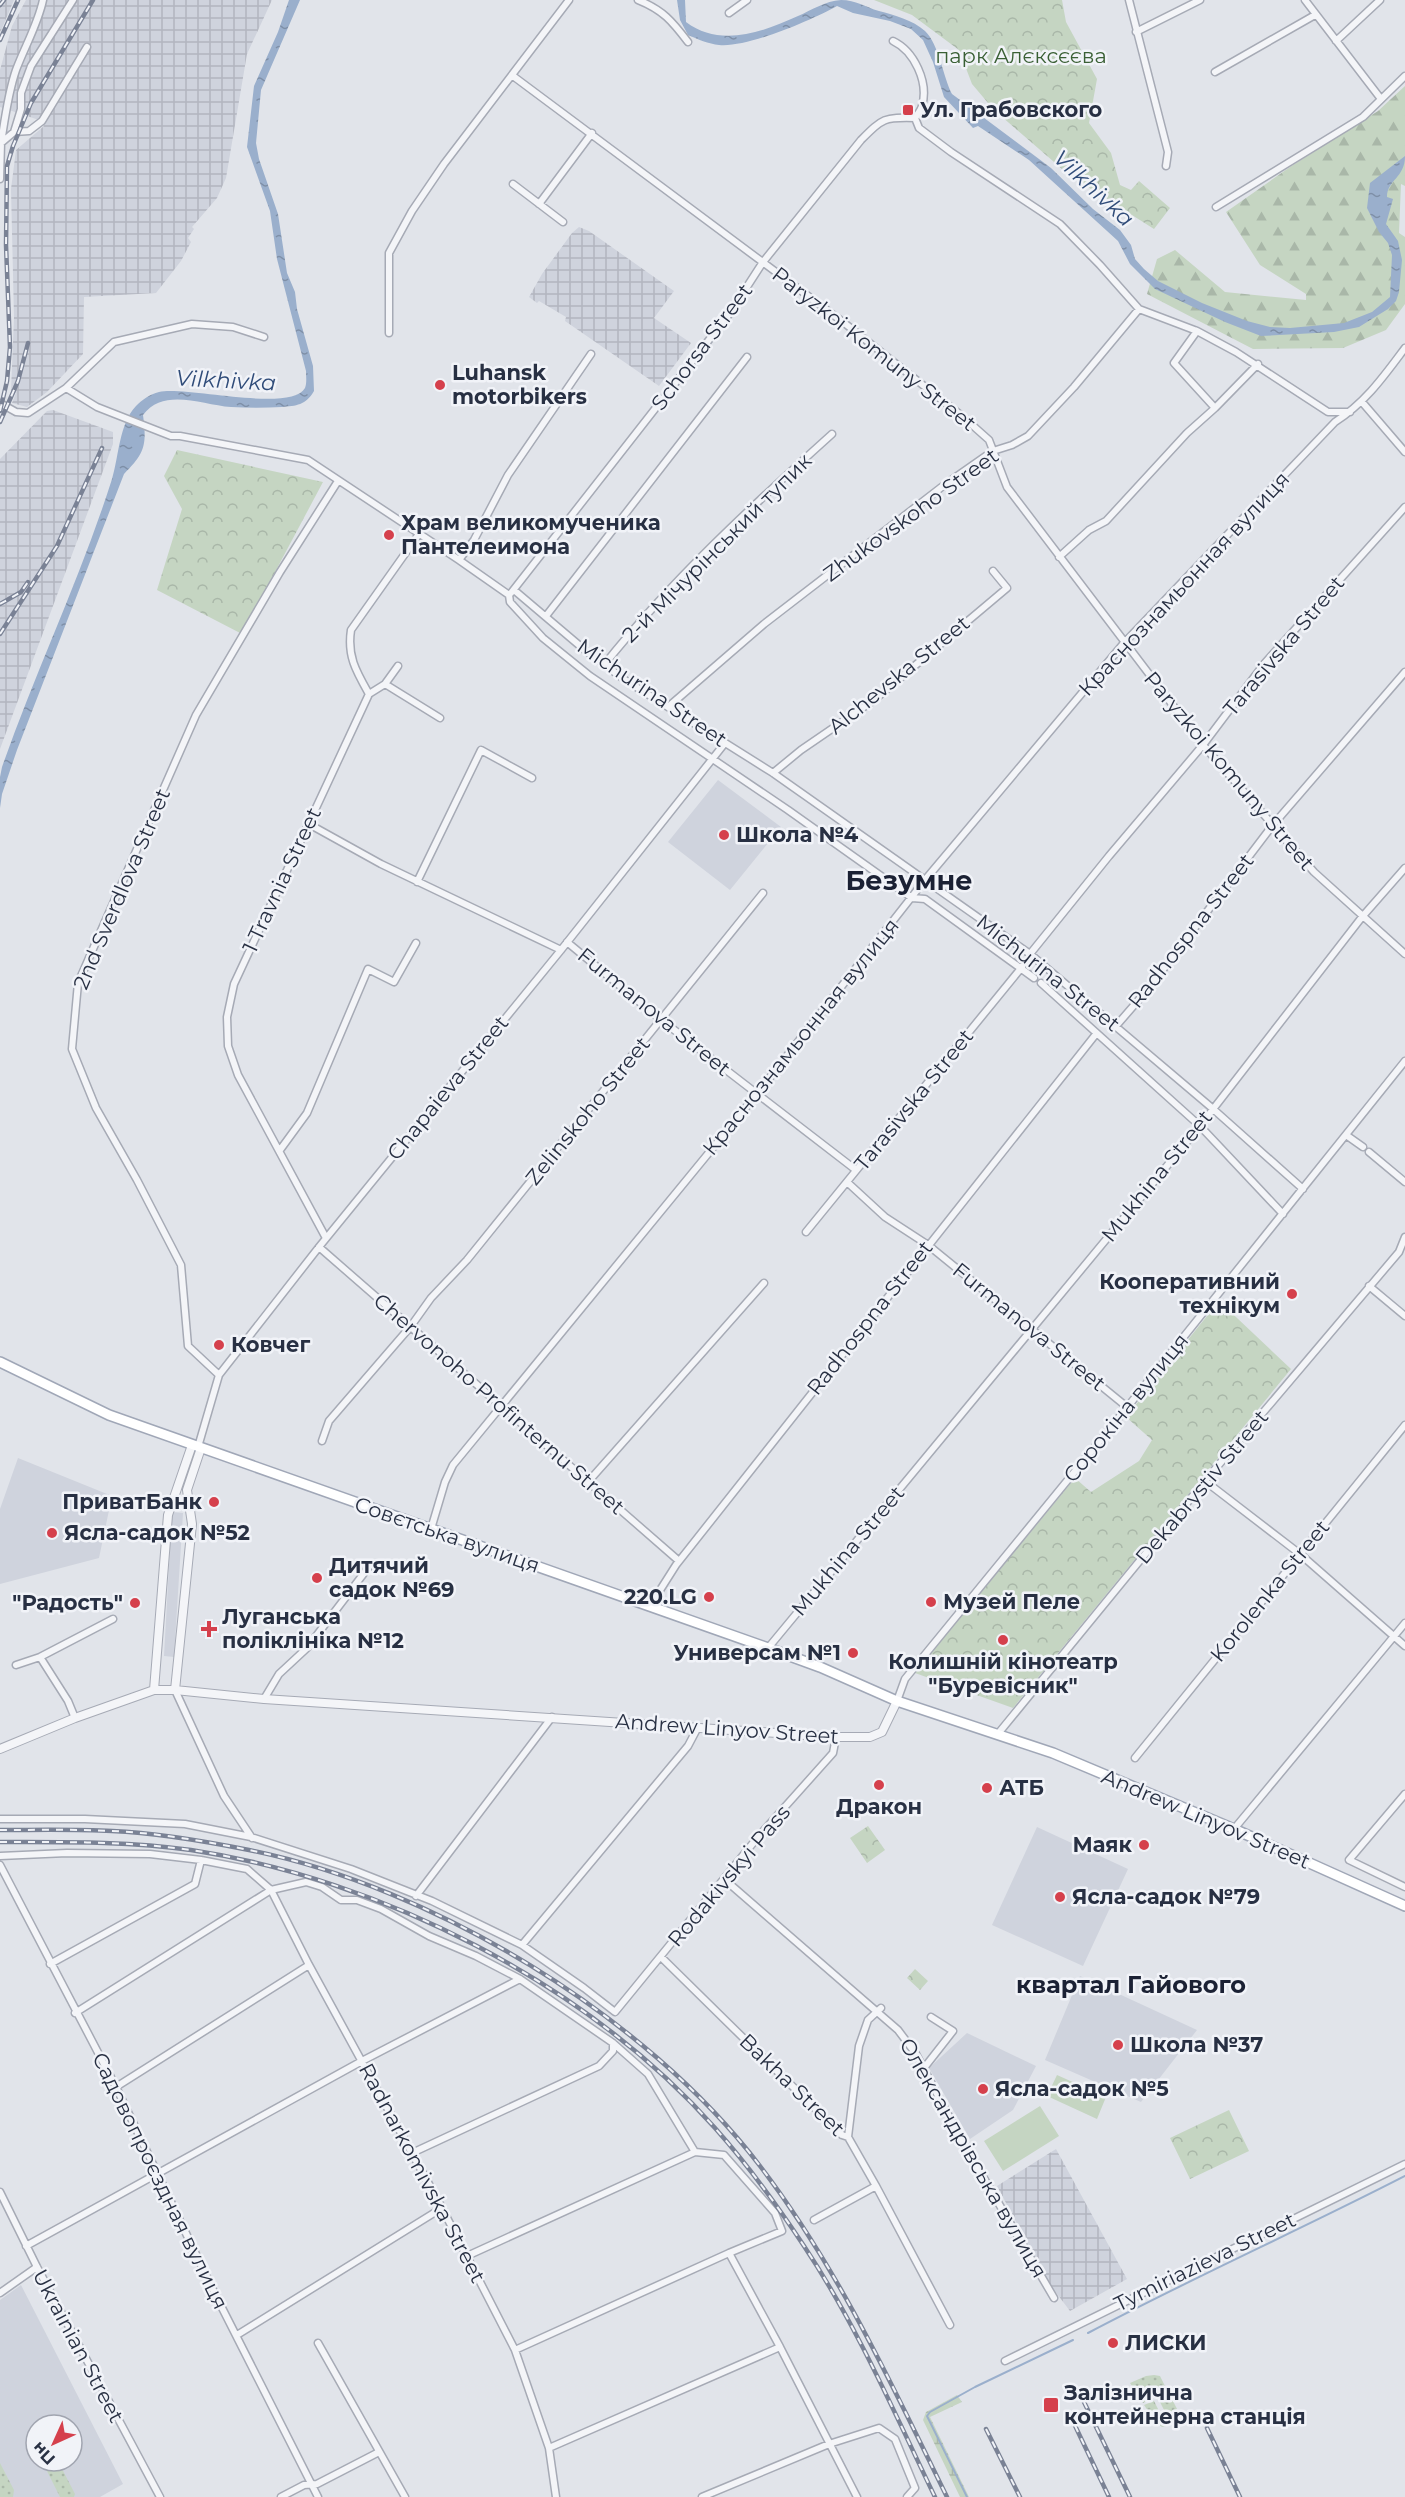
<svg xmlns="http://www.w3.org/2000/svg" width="1405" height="2497" viewBox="0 0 1405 2497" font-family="Montserrat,sans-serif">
	<defs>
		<pattern id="industrial-grid" width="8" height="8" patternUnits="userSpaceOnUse" patternTransform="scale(1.5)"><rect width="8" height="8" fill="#cfd3dd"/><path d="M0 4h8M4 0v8" fill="none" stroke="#b2b5bf"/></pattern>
		<pattern id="grass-dots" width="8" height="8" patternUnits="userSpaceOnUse" patternTransform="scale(1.5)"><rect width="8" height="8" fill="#c5d5c2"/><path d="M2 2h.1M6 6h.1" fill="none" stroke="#a9b7a8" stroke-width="1.8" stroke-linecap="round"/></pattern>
		<pattern id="forest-firs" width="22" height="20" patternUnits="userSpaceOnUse" patternTransform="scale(1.5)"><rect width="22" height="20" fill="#c5d5c2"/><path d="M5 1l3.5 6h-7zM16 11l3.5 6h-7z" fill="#a9b7a8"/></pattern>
		<pattern id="wetland-marsh" width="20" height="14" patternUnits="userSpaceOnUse" patternTransform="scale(1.5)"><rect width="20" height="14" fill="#c5d5c2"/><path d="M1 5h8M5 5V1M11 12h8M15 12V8" fill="none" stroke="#a9b7a8"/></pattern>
		<pattern id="park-crowns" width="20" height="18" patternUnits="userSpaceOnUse" patternTransform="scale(1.5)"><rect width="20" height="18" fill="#c5d5c2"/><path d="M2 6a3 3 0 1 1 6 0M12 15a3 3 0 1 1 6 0" fill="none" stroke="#a9b7a8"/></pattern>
		<pattern id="water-ripples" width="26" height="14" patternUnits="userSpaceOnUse" patternTransform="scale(1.5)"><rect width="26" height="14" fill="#9aafcc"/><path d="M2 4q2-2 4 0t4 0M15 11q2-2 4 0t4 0" fill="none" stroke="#7e8fa7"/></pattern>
	</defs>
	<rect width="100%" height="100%" fill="#e1e4ea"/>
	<path fill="#cfd3dd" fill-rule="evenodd" d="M718,780l63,47 -51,63 -62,-48z
		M18,1458l94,38 -13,62 -99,26v-75z
		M172,1512l11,1 -9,144 -10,-1z
		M1037,1827l91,42 -45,97 -91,-41z
		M1080,1976l117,54 -56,72 -96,-42z
		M967,2033l69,33 -23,44 -43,29 -41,-71z
		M21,2285l102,199 -23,13h-100v-197zM36,2425h36v36h-36z"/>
	<path fill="url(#industrial-grid)" d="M0,0h14l-14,33z
		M26,0h246l-25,54 -21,124 -9,20 -25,29 2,2 -6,9 3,4 -10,19 -25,32 -72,4 -1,57 -36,38 -20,15 -15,-4 4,-10 -5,-2 3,-74 -3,-128 5,-39 28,-24 -5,-6 -39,-13v-37l12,-44z
		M579,227l10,4 85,60 -20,27 37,25 -32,43 -94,-65 1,-4 -27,-16 -2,2 -8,-6 13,-23 30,-41z
		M53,410l60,22v12l-113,305v-290l47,-48z
		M1056,2149l71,130 -57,32 -22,-29 -51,-96z"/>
	<path fill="url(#grass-dots)" d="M1154,2375l6,1 7,14 -24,13 -13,-20 16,-7z
		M1169,2393l8,16 -11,5 -8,-16z
		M1154,2401l8,16 -7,4 -11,-16z
		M1178,2411l1,6 -8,8 -9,2 -5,-4z
		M42,2461h16l17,33 -1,3h-14z
		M0,2463l14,27 -1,7h-13z"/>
	<path fill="url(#forest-firs)" d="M1405,86v100l-4,-2 -2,49 6,4v67l-19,26 -43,18 -90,1 -106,-55 10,-35 18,-9 50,42 81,8v-6l-46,-29 -34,-53 64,-45 88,-56z"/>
	<path fill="url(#wetland-marsh)" d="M957,2395l5,7 -32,15 39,80h-9l-37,-77 3,-8z"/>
	<path fill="url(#park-crowns)" d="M874,0h188l4,22 31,57 -8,44 22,30 9,32 11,5 8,-9 31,27 -16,21 -85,-54 -75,-65 -22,-26 -13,-34 -47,-35z
		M177,450l146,32 -81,152 -85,-44 25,-81 -18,-33z
		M1219,1301l72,68 -278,339 -98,-35 160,-195 16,14 48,-31 13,-21 -26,-23z
		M868,1826l17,24 -18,13 -17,-25z
		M915,1969l13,12 -8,9 -13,-12z
		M1229,2110l20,41 -59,28 -20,-41z"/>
	<path fill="#c5d5c2" d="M1057,2075l49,22 -9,22 -50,-23z
		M1040,2106l19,30 -56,35 -19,-30z"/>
	<path fill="url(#water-ripples)" d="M289,0h11l-39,90 -5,53 3,16 19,55 9,59 8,19 2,17 16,57 1,25c-8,14 -18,15 -32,16 -17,1 -34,1 -51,0 -29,-2 -67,-20 -88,8 4,30 2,38 -19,59l-107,276 -15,44 -2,14v-31l2,-10c34,-97 79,-190 110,-288 7,-23 7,-55 24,-73 6,-6 14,-12 23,-14 28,-6 132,21 146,-4 2,-5 1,-12 1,-17l-29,-112 -7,-48 -23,-64 7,-61 24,-54z
		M677,0h8l1,22c34,26 77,10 112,-6 14,-6 27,-15 43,-16 15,0 24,7 38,11 15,4 34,9 46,20 14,13 18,46 27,63l99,74 42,41 27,21 11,15 4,14 9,10 14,12 44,22 45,18 23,6 20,1 54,-5 28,-11 18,-15 2,-42 -4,-12 -9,-11 -12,-24 3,-25 35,-27c0,22 -18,24 -18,41l6,2 -7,25 12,17 4,19 -3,32 -3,9 -8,8 -29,18 -25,5 -73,4 -36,-14 -70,-33 -25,-25 -12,-23 -89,-81 -51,-34 -5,2 -29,-31 -11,-35 -10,-22 -12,-11 -21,-8 -37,-8 -16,-7c-25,14 -90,42 -118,39 -10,-1 -22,-6 -31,-10l-8,-15z"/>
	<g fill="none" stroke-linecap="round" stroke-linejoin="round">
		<path stroke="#9aafcc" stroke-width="2" d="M1088,2333c104,-55 212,-103 317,-157
			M967,2497l-40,-81 3,-4 45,-25 98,-47"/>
		<defs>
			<path id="minor" d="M638,0c25,10 34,21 50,42
				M1129,0l39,152 -2,14
				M1305,0l76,99
				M729,13l18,-13
				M1136,32l64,-32
				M1336,41l44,-41
				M1215,72l100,-57
				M513,76l330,246 119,94 27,24 18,47 196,258 111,127 91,82
				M915,118l4,10 32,24 109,72 40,41 39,44 58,22 39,21 92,60h22
				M14,132l7,-23v-16l10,-27 42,-66
				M1,143c4,-25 7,-50 15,-73 9,-24 22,-46 27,-70
				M0,179l1,-36 13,-11 15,-1 13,-10 45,-74
				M513,184l50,38
				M539,204l53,-71
				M1216,207l147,-90 42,-41
				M1197,331l-23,32 41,45
				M389,333v-80l23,-42 32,-47 125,-164
				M66,388l48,-46 78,-18 41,3 31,10
				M1362,402l43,50
				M0,403l16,9 12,1 38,-25 31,19 74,29h9l128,24 151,100 50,35 1,7 33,36 47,38 198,134 124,88 13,1 109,79
				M1059,557l30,-27 17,-9 81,-88 28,-25 43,-44
				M459,560l15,-20 34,-65 83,-121
				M514,590l72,61 39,29 148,93 257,181 182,154 91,81
				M511,593l219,-280 33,-51 98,-122c22,-22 23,-23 54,-22 2,-3 6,-8 7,-12 7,-24 -8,-55 -29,-65
				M546,616l201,-259
				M604,665c67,-84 148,-159 228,-231
				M385,684l55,34
				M369,694l16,-10 13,-18
				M668,707l96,-83 179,-138 50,-35 19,-6 16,-9 46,-49 65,-78
				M773,773l28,-23 73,-50 133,-112 -14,-17
				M307,823l74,41 180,86
				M417,882l64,-132 51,28
				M567,942l93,77 196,151
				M1030,954l79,-98 94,-111 61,-81 141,-157
				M1041,983l159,143 83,88
				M1116,1026l33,-38 123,-162 133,-154
				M1346,1135l17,12
				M280,1150l27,-37 61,-144 26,13 22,-39
				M1369,1152l36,30
				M847,1182l38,35 43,28 199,162
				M806,1232l216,-265
				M326,1238l-88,-163 -10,-29 -1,-29 7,-33 135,-290c-13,-23 -22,-38 -18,-64l68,-96
				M319,1247l360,314
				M1369,1286l36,30
				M219,1375l-31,-29 -7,-81 -44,-85 -41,-72 -24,-59 6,-66 118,-268 84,-143 58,-91
				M322,1441l7,-20 82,-95 20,-28 36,-38 296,-367
				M198,1447l21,-72 100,-128 242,-297 164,-207
				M1205,1481l95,73 105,92
				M588,1482l176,-199
				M431,1529l14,-47 8,-17 304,-371 168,-214 199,-237 211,-221c31,-20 49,-46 70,-74
				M650,1606l26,-41 420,-531
				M768,1648l432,-522 162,-209 43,-49
				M40,1657l28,44 7,17
				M16,1665l24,-8 73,-38
				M175,1690l49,106 28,42
				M264,1699l15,-25 28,-26 64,-84
				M897,1701l8,-22 220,-269 280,-349
				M997,1735l208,-254 194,-229 6,-15
				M1135,1758l270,-333
				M1405,1794l-56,66 56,27
				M0,1819h85l100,5 66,13 100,32 81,32 90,44 62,43 31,24 143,-175 75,-84 3,-16
				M1234,1829l171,-206
				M0,1856l67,-3 83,1 51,6 46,9 24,21 38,75 133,243 73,142 34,98 7,49
				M0,1865l116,222 99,207 103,203
				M724,1879l174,151 18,24 45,85 93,159
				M416,1896l136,-179
				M522,1945l166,-199 10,-19
				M661,1957l181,178 6,2 28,49 74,139
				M50,1964l145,-80 6,-24
				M75,2013l196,-123 35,-8 16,5 19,13h16l24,9 48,27 47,20 44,23 93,64 35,31 47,78 29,3 51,58 7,18 -53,22 -214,97
				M924,2068l29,-37 -22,-14
				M116,2087l193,-122
				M848,2137l11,-91 9,-26 13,-12
				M412,2153l187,-87 14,-15v-8
				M0,2192l37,75 123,230
				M814,2220l62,-34
				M26,2246l336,-185 158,-82
				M729,2253l51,94 77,150
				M467,2256l228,-104
				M0,2293l37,-26
				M237,2335l205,-127
				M318,2343l87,154
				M1005,2361l400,-197
				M549,2448l231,-101
				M281,2497l23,-12 13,-1 62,-32
				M702,2497l127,-53 50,-16 16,11 20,49 -8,9"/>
			<path id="tertiary" d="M154,1690l14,-175 24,-70
				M175,1690l17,-166 -5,-34 14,-42
				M0,1749l75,-31 79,-28h21l89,9 572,38h34l12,-5 15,-31"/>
			<path id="primary" d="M0,1362l109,53 659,233 52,19 77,34 156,52 181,76 171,77"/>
		</defs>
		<use href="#minor" stroke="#a6aab5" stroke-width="9"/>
		<use href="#tertiary" stroke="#a6aab5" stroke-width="10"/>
		<use href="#primary" stroke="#a0a7b7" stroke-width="12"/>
		<use href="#minor" stroke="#f4f5f8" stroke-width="6"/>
		<use href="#tertiary" stroke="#f4f5f8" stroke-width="8"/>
		<use href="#primary" stroke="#fff" stroke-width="9"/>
		<defs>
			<path id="rail" d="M0,5l4,-5
				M0,40l18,-40
				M0,411l7,-30 3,-34 -4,-102 1,-79 6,-20 18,-43 62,-103
				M0,422l18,-41 10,-38
				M0,604l21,-12 7,-10
				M0,634l57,-88 45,-98
				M0,1830c37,0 75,-1 112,1 46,2 92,10 137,19 184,37 397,166 511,316 78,102 131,217 187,331
				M0,1842c64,0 127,-1 191,8 190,29 395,133 524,278 32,36 62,77 89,118 52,78 90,166 131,251
				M1084,2402l46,95
				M1069,2413l40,84
				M1207,2428l33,69
				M986,2429l34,68"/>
		</defs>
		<use href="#rail" stroke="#7a8295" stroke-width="4.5"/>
		<use href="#rail" stroke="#f1f3f8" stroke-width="2" stroke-dasharray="7" stroke-linecap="butt"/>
	</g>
	<g fill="#d5404c" stroke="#f1f3f8" stroke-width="2">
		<rect x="902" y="104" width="12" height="12" rx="3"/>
		<circle cx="440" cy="385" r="6"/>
		<circle cx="389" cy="535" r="6"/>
		<circle cx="724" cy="835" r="6"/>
		<circle cx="1292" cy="1294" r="6"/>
		<circle cx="219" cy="1345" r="6"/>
		<circle cx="214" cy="1502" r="6"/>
		<circle cx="52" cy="1533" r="6"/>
		<circle cx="317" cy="1578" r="6"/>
		<circle cx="709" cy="1597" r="6"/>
		<circle cx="931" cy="1602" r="6"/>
		<circle cx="135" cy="1603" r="6"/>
		<path d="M206 1620h6v6h6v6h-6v6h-6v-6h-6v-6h6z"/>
		<circle cx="1003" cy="1640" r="6"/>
		<circle cx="853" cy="1653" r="6"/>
		<circle cx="879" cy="1785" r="6"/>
		<circle cx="987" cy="1788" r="6"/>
		<circle cx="1144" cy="1845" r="6"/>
		<circle cx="1060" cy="1897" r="6"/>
		<circle cx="1118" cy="2045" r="6"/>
		<circle cx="983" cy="2089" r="6"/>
		<circle cx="1113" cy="2343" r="6"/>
		<rect x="1043" y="2397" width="16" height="16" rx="3"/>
	</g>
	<g text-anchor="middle" stroke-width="5" stroke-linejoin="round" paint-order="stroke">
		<g font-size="21" fill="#3a6035" stroke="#f1f3f8">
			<text x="1021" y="63">парк Алєксєєва</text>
		</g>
		<g font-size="21" font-weight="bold" fill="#283043" stroke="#f1f3f8" text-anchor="start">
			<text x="920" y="117">Ул. Грабовского</text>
			<text x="452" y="380">Luhansk<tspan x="452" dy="24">motorbikers</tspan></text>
			<text x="401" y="530">Храм великомученика<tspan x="401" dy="24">Пантелеимона</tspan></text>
			<text x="736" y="842">Школа №4</text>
			<text x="1280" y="1289" text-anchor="end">Кооперативний<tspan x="1280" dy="24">технікум</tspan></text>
			<text x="231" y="1352">Ковчег</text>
			<text x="202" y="1509" text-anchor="end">ПриватБанк</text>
			<text x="64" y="1540">Ясла-садок №52</text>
			<text x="329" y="1573">Дитячий<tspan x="329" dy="24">садок №69</tspan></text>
			<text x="697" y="1604" text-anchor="end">220.LG</text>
			<text x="943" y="1609">Музей Пеле</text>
			<text x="123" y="1610" text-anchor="end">"Радость"</text>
			<text x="222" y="1624">Луганська<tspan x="222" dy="24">поліклініка №12</tspan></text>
			<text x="841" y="1660" text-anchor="end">Универсам №1</text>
			<text x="1003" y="1669" text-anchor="middle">Колишній кінотеатр<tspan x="1003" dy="24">"Буревісник"</tspan></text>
			<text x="999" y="1795">АТБ</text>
			<text x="879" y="1814" text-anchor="middle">Дракон</text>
			<text x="1132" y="1852" text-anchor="end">Маяк</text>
			<text x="1072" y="1904">Ясла-садок №79</text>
			<text x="1130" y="2052">Школа №37</text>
			<text x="995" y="2096">Ясла-садок №5</text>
			<text x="1125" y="2350">ЛИСКИ</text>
			<text x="1064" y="2400">Залізнична<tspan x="1064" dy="24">контейнерна станція</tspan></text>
		</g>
		<g font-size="21" fill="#283043" stroke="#f1f3f8">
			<text transform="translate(702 347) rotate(-53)" y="7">Schorsa Street</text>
			<text transform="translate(874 349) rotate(38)" y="7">Paryzkoi Komuny Street</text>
			<text transform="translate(911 515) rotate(-36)" y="7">Zhukovskoho Street</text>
			<text transform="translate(717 548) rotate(-45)" y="7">2-й Мічурінський тупик</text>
			<text transform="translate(1184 584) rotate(-47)" y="7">Краснознамьонная вулиця</text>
			<text transform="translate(1284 646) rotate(-50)" y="7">Tarasivska Street</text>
			<text transform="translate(899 675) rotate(-39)" y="7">Alchevska Street</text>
			<text transform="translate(652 693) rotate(34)" y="7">Michurina Street</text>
			<text transform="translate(1229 771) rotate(50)" y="7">Paryzkoi Komuny Street</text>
			<text transform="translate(282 880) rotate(-65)" y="7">1 Travnia Street</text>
			<text transform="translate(122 889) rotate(-67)" y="7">2nd Sverdlova Street</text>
			<text transform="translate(1191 931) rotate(-52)" y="7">Radhospna Street</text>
			<text transform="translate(1048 973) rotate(38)" y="7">Michurina Street</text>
			<text transform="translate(654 1012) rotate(39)" y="7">Furmanova Street</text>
			<text transform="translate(801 1037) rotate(-51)" y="7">Краснознамьонная вулиця</text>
			<text transform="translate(448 1088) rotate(-51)" y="7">Chapaieva Street</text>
			<text transform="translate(914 1100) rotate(-51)" y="7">Tarasivska Street</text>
			<text transform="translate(588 1111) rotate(-51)" y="7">Zelinskoho Street</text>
			<text transform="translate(1157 1176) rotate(-51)" y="7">Mukhina Street</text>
			<text transform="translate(870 1318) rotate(-52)" y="7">Radhospna Street</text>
			<text transform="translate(1029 1327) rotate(39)" y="7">Furmanova Street</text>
			<text transform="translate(499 1404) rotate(41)" y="7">Chervonoho Profinternu Street</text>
			<text transform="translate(1126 1408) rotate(-51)" y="7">Сорокіна вулиця</text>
			<text transform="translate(1202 1487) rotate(-50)" y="7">Dekabrystiv Street</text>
			<text transform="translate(447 1535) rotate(19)" y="7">Совєтська вулиця</text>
			<text transform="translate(848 1551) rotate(-50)" y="7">Mukhina Street</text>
			<text transform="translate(1270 1591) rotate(-51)" y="7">Korolenka Street</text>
			<text transform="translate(727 1729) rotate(4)" y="7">Andrew Linyov Street</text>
			<text transform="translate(1206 1819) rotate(23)" y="7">Andrew Linyov Street</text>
			<text transform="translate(729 1876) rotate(-50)" y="7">Rodakivskyi Pass</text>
			<text transform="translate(792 2085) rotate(44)" y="7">Bakha Street</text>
			<text transform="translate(973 2158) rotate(60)" y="7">Олександрівська вулиця</text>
			<text transform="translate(422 2173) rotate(62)" y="7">Radnarkomivska Street</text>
			<text transform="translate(160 2181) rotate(64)" y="7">Садовопроєздная вулиця</text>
			<text transform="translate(1205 2262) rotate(-26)" y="7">Tymiriazieva Street</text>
			<text transform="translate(78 2346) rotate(62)" y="7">Ukrainian Street</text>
		</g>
		<g font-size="22" font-style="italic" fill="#304c79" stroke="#f1f3f8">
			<text transform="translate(1094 188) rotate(43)" y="8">Vilkhivka</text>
			<text transform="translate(226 380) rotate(3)" y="8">Vilkhivka</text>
		</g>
		<g font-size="24" font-weight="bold" fill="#1b2134" stroke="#f1f3f8">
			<text x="1131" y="1993">квартал Гайового</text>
		</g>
		<g font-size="27" font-weight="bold" fill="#1b2134" stroke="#f1f3f8">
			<text x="909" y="890">Безумне</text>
		</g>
	</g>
	<g transform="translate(54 2443) rotate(225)"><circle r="28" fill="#f1f3f8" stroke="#a1a5b0" stroke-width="1.5"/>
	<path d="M0-4.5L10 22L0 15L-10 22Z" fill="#d5404c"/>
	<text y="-9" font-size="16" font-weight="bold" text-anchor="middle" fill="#283043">Пн</text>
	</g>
</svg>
